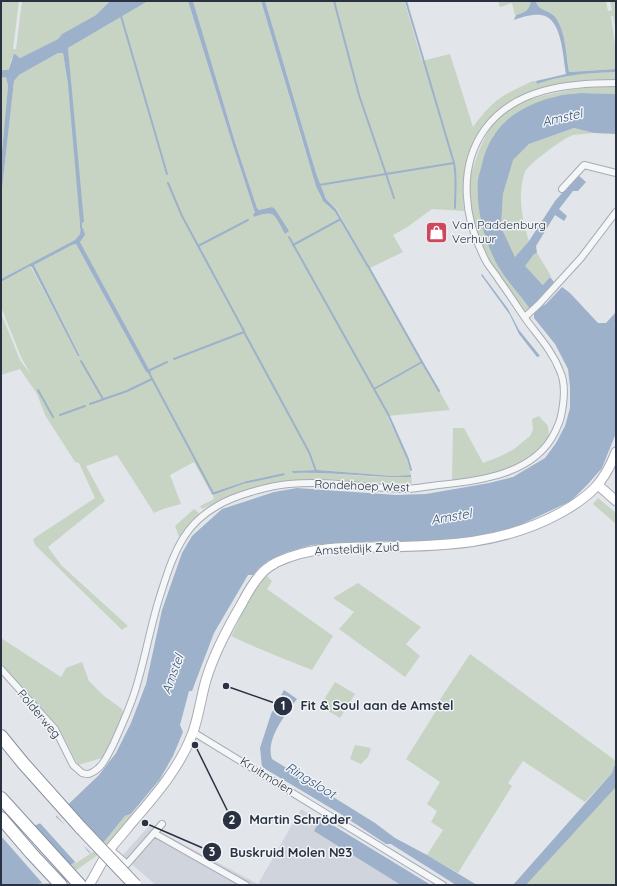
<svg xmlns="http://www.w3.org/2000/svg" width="617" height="886" viewBox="0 0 617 886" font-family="Quicksand,sans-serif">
	<rect width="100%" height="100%" fill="#e2e5ea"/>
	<path fill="#d0d4dc" d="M301,809l125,76h-270l-34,-29 27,-30 109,58z"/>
	<path fill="#c7d4c3" d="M1,1h18l-6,48h3l6,-48h88l-14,14 -34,19 -4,5 -38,19 -5,-4 -4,6 -4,14h-3v-3l-3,-1z
		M148,1h40l42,135 25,77 -1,4c8,-3 14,-7 21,-1l-3,-9 -13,3 -2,-2 -22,-66 -42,-141h68l43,146 17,51 7,8 7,6 32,55 2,1 -32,-59 -11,-10 -10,-26 -51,-172h144l-4,2 17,58 28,-7 23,73c20,-27 29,-32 60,-46h3l1,3c26,-9 52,-11 79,-12v8l-32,1 -26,3 -33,10 -20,10 -18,18 -10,18 -11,35 -3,21 1,15 -32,-2 -26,19 -13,7 10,17 -33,16 80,142 -63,6 18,37 6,22 -18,1 -75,-6 -26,1c40,2 79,7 119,6l1,5 -2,2 -102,-5 -36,4 -37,11 -33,15 -2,-3 14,-7 -1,-4 30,-11 42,-10 -1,-1 -37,8 -36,12 -17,-31 -24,13 11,29 -18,5 -9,4 -37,-58 -31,11 19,35 -57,46 13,18 67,61 -6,4 -87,-85 -2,-6 62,-41 -16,-35 -4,-1 -30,-47 -8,-21 -17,-25 -19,6v-62l19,47 11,15 -10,-18 -20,-50v-25l29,-16 1,1 48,89 1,-1 -46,-90 38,-20 4,-1 70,128h4l-70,-130v-8l-5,6 -74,39v-81l13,-117 5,-6 39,-22h5l5,31h3l-3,-36z
		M498,1h33c-2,11 -6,11 -16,14l-3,-12 -12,4z
		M536,1h70l2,10 4,-1 -2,-9h6v32l-3,-17h-2l5,36v17l-47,3c-2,-17 -4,-38 -13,-54 -5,-9 -19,-6 -20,-17z
		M3,77h3l2,9 -7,76v-83z
		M596,85h20v9l-35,-1 -25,3 -34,14 -16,11 -13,15 -5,106c8,24 25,46 42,66l-5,3c-12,-16 -26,-32 -36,-49 -13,-24 -24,-62 -18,-88 2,-7 5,-14 7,-21 6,-14 13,-30 25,-41 7,-6 17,-9 25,-12 23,-7 45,-11 68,-15z
		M574,128l20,5c-7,1 -14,1 -21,2 -8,2 -46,30 -48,37 -8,22 -3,47 4,69l-14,16 -14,-30 2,-33 9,-34 17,-16z
		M537,253l14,23 -7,9 -20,-19 10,-12z
		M539,416l9,10 1,10c-24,33 -58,39 -97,45l1,-53h11l19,35 18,-7 13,-7 16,-13 3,-6 -1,-11z
		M598,498l18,15v11l-23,-20z
		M194,509l5,4 -20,24 -4,-11z
		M266,575l6,6 -5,8 66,47 -21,34c-27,-11 -54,-21 -81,-34 12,-20 17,-44 35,-61z
		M358,583l63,44 -15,17 14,12 -15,21 -66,-48 15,-17 -21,-14z
		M1,638l60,39 5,-9 16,-6 7,19 15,15 18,13 2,7 -22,42 -24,7 -20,-39 -57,-63z
		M470,654l146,107v5h-2l-2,7 -27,29 -62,-41 -15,22 4,3 -54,87 -31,-18 16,-25 -12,-8 6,-11 -10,-7 13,-22 -34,-23 35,-56 -2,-2z
		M335,682l20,12 -15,24 -20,-12z
		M355,745l16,3 -3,9 -7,7 -11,-5z
		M616,787v98h-90z
		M137,813l-29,33 -13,11 -40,28h-20l12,-4 57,-39 21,-26z"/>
	<path fill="#9db2ca" d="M110,1h38l-80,47 16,174 -4,1 -12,-139 -5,-31h-5l-39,22 -5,6 -13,117v-36l7,-76 -2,-9 8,-23h1l5,4 38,-19 4,-5 34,-19z
		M188,1h5l42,141 22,66 2,2 13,-3 3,2 14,22 -4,3c-11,-19 -9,-25 -31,-17l-1,-3 2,-1 -25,-77z
		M261,1h4l51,172 10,26 10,10 34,59 -3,-1 -32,-55 -12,-11 -7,-15z
		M531,1h5c1,10 15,9 20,17 10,15 10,37 13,54l47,-3v3c-27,1 -54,3 -79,12l-1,-3 30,-7c-3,-17 -4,-57 -25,-59 -9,-1 -19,2 -27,5l2,-5c9,-3 13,-4 15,-14z
		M581,93l35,1v40l-22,-1 -20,-5 -45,16 -16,16 -10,34 -2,33 14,30 14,-16 26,-40 23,-26 8,7 -8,9h-5l-14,18 8,7 -3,5 -9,-6 -19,31 1,7 -3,1 -9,12 18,19 7,-8 4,5 -9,12 -5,13 6,-3 16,-17 8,6 28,30h8l10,-11v121l-14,35 -14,16 -17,17 -51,24 -33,12 -29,4h-75l-72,4 -24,7 -19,9 -10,8 -5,6h-5l-34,58 -22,58h-3l-9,34 3,7 -10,24 -13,23 -29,35 -6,2 -26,32 -8,3 -44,30 -12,4h-34v-48l9,-1 45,-19 44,-42 17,-22 15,-30 15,-39 16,-74 20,-57 10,-17 30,-27 52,-17 23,-4 99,7 30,-1 63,-11 24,-6 32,-19 11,-15 9,-17 5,-18v-21l-2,-18 -13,-25 -21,-26v-4c-14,-20 -33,-38 -42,-60 -10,-23 -16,-49 -14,-74 1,-7 4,-14 5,-20 4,-15 12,-29 23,-39 13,-12 32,-20 48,-24 9,-3 19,-3 27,-4z
		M81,228h2l2,7 -5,7 71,131 -5,-1 -70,-128 -4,1 -38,20 46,91h-2l-46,-89 -2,-1 -29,16v-3l74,-39 5,-6z
		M482,274l26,35 11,21 21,26 -3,1 -18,-23 -9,-19 -29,-40z
		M318,470l75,6 18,-1v2c-39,1 -79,-6 -118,-4l-1,-2z
		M284,473l1,2 -42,9 -30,11 -2,-2 36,-12z
		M284,690l13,9c-11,15 -32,40 -25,60l103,64 20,15 32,17 50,30h-21l-65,-41h-5l-47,-31 -77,-46 -2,-19 11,-34z
		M614,766h2v21l-90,98h-13l99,-112z
		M321,818l110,67h-30l-87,-54z"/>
	<path fill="#e2e5ea" d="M67,804l33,45 -9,4 -8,-8 7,9 -14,9 -37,-41 15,-7 11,10 -10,-11z
		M31,825l40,42 -22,16 -6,1 -42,-48 3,-2h6z"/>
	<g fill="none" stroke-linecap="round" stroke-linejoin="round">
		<path stroke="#9db2ca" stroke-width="2" d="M401,1h5
			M121,16l46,158
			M454,163c3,15 1,30 1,45
			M168,183l14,33 62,115
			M319,185l67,-11 -27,-79 -25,-94
			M394,198l-8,-24 68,-11 -48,-162h2
			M81,223v5
			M289,237l99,177 20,45 3,11
			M293,245l46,-25
			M198,246l50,-26
			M368,266l54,96
			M174,359l70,-27 65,120 7,19
			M81,361l22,38
			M167,362l-19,9 65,122
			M374,389l48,-27 17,29
			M38,390l15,27
			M90,404l37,-13 25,-12
			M60,415l25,-9"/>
		<path stroke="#9db2ca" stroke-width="7" d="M1,74l11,-1"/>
		<defs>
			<path id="street" d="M562,189l22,-24 32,8
				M525,317l14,-13 42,-46 35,-46
				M1,669l54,60 18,36 9,8c5,1 6,2 11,-1 10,-5 15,-18 20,-27 8,-18 16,-35 22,-54 10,-31 15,-64 25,-95 6,-19 13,-42 24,-59 8,-13 21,-24 33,-31 18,-11 52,-20 72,-22 39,-4 77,4 116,5 11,0 23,-3 34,-4 41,-4 96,-11 116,-53 2,-5 5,-10 6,-16 3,-14 5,-32 -1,-45 -8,-21 -23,-36 -35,-53 -9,-13 -17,-26 -26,-38 -4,-7 -10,-13 -13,-19 -22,-41 -29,-93 -1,-132 30,-41 84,-46 131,-46
				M193,732l250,153
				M154,833l92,52
				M110,849l17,15 35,-40"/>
			<path id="secondary" d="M598,485l18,16
				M89,885c7,-11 13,-24 21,-36 6,-8 13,-15 19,-23 25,-29 51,-58 64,-94 6,-17 8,-35 13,-52 8,-27 21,-51 35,-75 6,-11 12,-23 21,-32 4,-5 10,-8 15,-11 32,-15 66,-15 101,-15 65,-1 125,-2 184,-35 28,-16 42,-29 54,-60"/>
			<path id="highway" d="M1,736l22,27 58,65
				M1,798l79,87
				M1,818l30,35 30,32"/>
		</defs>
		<use href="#street" stroke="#a7acb4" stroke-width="8"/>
		<use href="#secondary" stroke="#a7acb4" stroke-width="11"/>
		<use href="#highway" stroke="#8992a1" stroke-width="14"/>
		<use href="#street" stroke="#f4f6f8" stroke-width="6"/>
		<use href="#secondary" stroke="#fff" stroke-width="9"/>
		<use href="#highway" stroke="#fff" stroke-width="12"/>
		<defs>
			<path id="highway-bridge" d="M81,828l54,57"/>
		</defs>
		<use href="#highway-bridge" stroke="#8992a1" stroke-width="14" stroke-linecap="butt"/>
		<use href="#highway-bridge" stroke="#fff" stroke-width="12"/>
	</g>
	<defs>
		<symbol id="shop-square" viewBox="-11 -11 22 22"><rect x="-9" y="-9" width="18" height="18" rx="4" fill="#ce475b" stroke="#f1f4f7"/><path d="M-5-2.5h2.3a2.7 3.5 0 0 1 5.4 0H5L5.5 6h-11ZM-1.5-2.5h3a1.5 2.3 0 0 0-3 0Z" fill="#fff"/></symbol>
	</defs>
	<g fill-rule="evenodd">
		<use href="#shop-square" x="424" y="220" width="25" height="25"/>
	</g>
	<g text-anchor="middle" stroke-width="3" stroke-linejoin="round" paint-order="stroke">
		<g font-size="12" fill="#2a3242" stroke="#f1f4f7" text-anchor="start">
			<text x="452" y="229">Van Paddenburg<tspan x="452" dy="14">Verhuur</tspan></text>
		</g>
		<g font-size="12" fill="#2a3242" stroke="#f1f4f7">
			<text transform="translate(362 486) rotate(2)" y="4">Rondehoep West</text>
			<text transform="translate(357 549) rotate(-3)" y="4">Amsteldijk Zuid</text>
			<text transform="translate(39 714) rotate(50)" y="4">Polderweg</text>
			<text transform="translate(267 776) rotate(32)" y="4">Kruitmolen</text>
		</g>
		<g font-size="13" font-style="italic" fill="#345176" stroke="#f1f4f7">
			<text transform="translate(562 117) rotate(-13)" y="5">Amstel</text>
			<text transform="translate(451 516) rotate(-10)" y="5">Amstel</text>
			<text transform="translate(172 674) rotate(-70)" y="5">Amstel</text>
			<text transform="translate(311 780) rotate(32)" y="5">Ringsloot</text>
		</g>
	</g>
	<path fill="none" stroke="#2a3242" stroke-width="1.5" d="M226 686L283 706M195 745L232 820M145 823L212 852"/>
	<g fill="#2a3242" stroke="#f1f4f7" stroke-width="1.5">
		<circle cx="226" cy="686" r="4"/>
		<circle cx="195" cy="745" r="4"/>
		<circle cx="145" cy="823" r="4"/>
		<circle cx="283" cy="706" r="10"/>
		<circle cx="232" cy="820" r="10"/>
		<circle cx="212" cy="852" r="10"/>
	</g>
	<g font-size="12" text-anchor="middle" font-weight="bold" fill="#fff">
		<text x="283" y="710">1</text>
		<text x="232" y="824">2</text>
		<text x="212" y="856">3</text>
	</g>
	<g font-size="13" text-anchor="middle" font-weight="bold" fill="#2a3242" stroke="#f1f4f7" stroke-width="3" stroke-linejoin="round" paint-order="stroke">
		<text x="377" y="710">Fit &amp; Soul aan de Amstel</text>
		<text x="300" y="824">Martin Schröder</text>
		<text x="291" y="857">Buskruid Molen №3</text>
	</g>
	<rect width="617" height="886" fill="none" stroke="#2a3242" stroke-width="4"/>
</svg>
